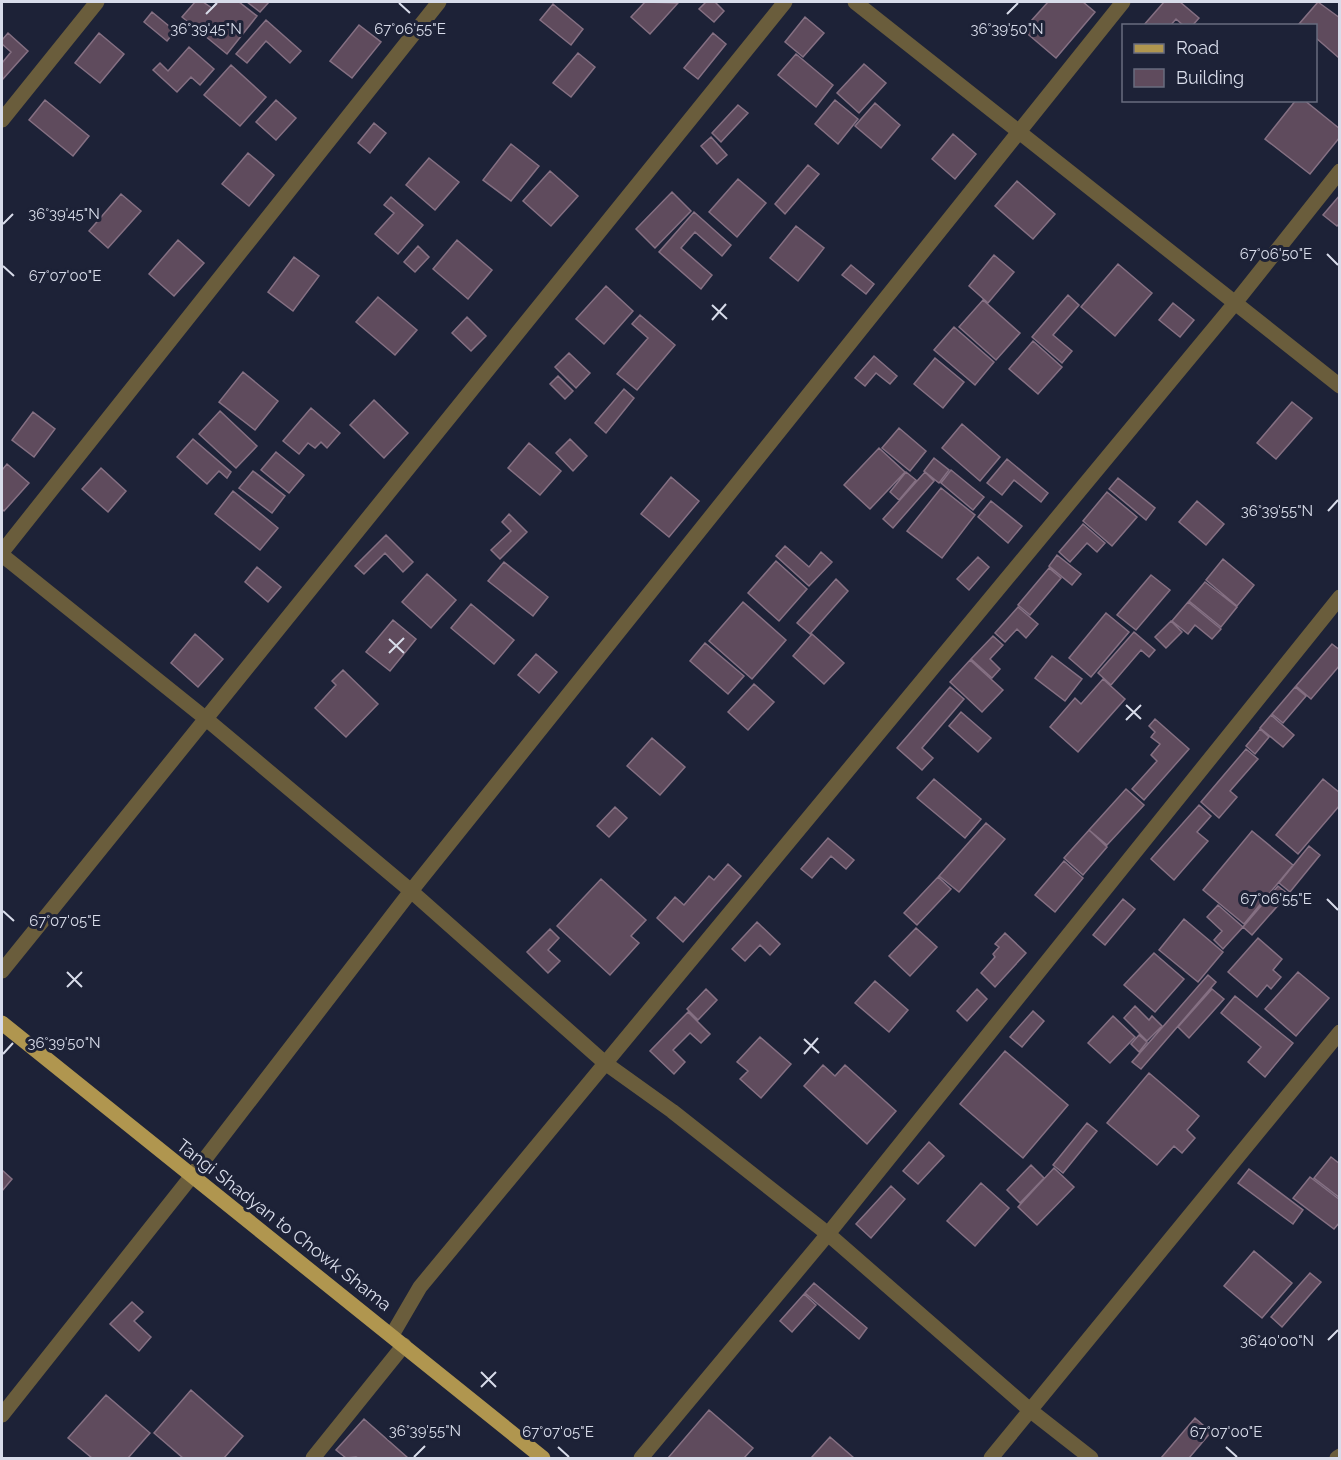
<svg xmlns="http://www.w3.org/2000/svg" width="1341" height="1460" viewBox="0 0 1341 1460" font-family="Raleway,sans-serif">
	<rect width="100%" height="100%" fill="#1d2237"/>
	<path fill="#5f4b5d" stroke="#857083" stroke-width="1.5" d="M195,2h8l9,6 5,-6h22l18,14 -30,38 -45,-37z
		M247,2h22l-9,10z
		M645,2l33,1 -28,31 -19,-17z
		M706,2h9l9,9 -10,11 -15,-13z
		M1048,2h35l12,10 -39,46 -33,-28z
		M1164,2h16l19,16 -7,8h-8l-8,-7 -6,7h-27z
		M1318,2l22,16 -1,40 -23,-20v-12l-17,-2z
		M553,4l30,25 -12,16 -31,-25z
		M152,12l23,19 -8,10 -23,-19z
		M805,17l19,16 -21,24 -18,-15z
		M266,20l35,31 -11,12 -24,-22 -19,22 -11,-9z
		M359,25l22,17 -29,36 -22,-17z
		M8,33l20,18 -26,29v-17l9,-11 -9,-8v-4z
		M99,33l25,21 -24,29 -25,-20z
		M713,33l13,11 -28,35 -14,-11z
		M189,47l25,22 -14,16 -9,-8 -14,15 -24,-22 7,-7 8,8z
		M578,53l17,14 -24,30 -18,-14z
		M796,54l37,31 -17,22 -38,-32z
		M864,64l22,19 -27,30 -22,-20z
		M231,65l35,32 -26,29 -36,-31z
		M45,100l44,36 -16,20 -44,-36z
		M276,100l20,18 -20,22 -20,-18z
		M835,100l23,19 -20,25 -23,-20z
		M1296,100h8l36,29v8l-30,37 -45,-35z
		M875,103l25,22 -19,23 -26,-22z
		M738,105l10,8 -27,29 -9,-9z
		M374,123l12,10 -16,20 -12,-10z
		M953,134l23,20 -21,25 -23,-20z
		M711,137l16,18 -10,9 -16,-18z
		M511,144l28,22 -28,35 -28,-21z
		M248,153l26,22 -25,31 -27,-22z
		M429,158l30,24 -24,28 -29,-25z
		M808,165l11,9 -34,40 -10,-10z
		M550,171l28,25 -27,30 -28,-25z
		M738,179l28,24 -29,34 -28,-25z
		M1017,181l38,33 -22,25 -38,-33z
		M672,192l19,19 -36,37 -19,-19z
		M121,194l20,17 -33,37 -19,-17z
		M1340,195v28l-3,3 -14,-11z
		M391,197l32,28 -25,29 -23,-20 19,-21 -10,-8z
		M694,212l37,33 -9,11 -27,-24 -14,16 31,27 -11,14 -42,-37z
		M796,226l28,22 -26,33 -28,-23z
		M178,240l26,23 -30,33 -25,-22z
		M457,240l35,30 -24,29 -35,-30z
		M418,246l11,11 -14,15 -11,-10z
		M994,255l20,17 -26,31 -19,-17z
		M294,257l25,19 -26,35 -25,-19z
		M1118,264l34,29 -37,43 -34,-29z
		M851,265l23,19 -8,10 -24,-19z
		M606,286l27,25 -29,33 -28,-25z
		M1068,295l11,10 -26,30 19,16 -10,12 -30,-26z
		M378,297l39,33 -22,25 -39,-33z
		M983,300l37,33 -24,27 -37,-33z
		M1173,303l21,17 -14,17 -21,-17z
		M640,315l35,30 -38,45 -20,-16 31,-36 -16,-14z
		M467,317l19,19 -15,15 -19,-18z
		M954,327l40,35 -19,23 -41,-35z
		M1033,341l29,26 -24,27 -29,-25z
		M569,353l21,20 -14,15 -21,-21z
		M874,356l23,20 -7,8 -14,-11 -11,13 -10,-8z
		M935,358l29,24 -21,26 -29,-24z
		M243,372l35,29 -23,29 -36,-28z
		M558,376l15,15 -8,8 -15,-15z
		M624,389l10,9 -28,35 -11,-10z
		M374,400l34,33 -24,25 -34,-33z
		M1292,402l20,16 -36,41 -19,-16z
		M311,408l29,25 -13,15 -6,-6 -6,6 -7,-5 -9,11 -16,-13z
		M220,411l37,35 -21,22 -37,-34z
		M33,412l22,17 -21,28 -22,-17z
		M962,424l38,33 -20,24 -38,-33z
		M899,428l27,23 -16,20 -28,-23z
		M193,439l38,33 -4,6 -8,-7 -12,13 -30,-27z
		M570,439l17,17 -14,15 -17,-18z
		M529,443l32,28 -21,24 -32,-27z
		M879,448l26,24 -35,37 -26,-24z
		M276,452l28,23 -15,18 -28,-23z
		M934,458l15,12 -10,13 -15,-12z
		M1007,459l41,34 -7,9 -27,-22 -12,15 -15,-12z
		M7,464l22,19 -25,28 -2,-2v-39z
		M101,468l25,23 -18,21 -26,-23z
		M951,470l33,27 -11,13 -32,-27z
		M253,471l32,25 -13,17 -33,-25z
		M906,472l10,8 -17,20 -9,-8z
		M925,472l9,9 -41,47 -10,-9z
		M671,477l28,24 -30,36 -28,-23z
		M1118,478l37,30 -9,12 -37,-31z
		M941,488l34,27 -33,43 -35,-27z
		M233,491l45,37 -18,22 -45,-36z
		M1107,492l30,25 -25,29 -29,-25z
		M991,501l31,25 -14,17 -30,-26z
		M1197,501l27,23 -18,21 -27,-23z
		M509,514l18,18 -27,27 -9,-9 20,-19 -9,-9z
		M1083,524l22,19 -8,9 -10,-9 -17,19 -11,-10z
		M386,535l27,27 -10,10 -18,-19 -21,21 -9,-8z
		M785,546l24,21 12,-15 11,10 -23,24 -33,-30z
		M1057,555l24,19 -9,11 -23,-19z
		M978,557l11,10 -20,23 -12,-11z
		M1223,559l31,26 -17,21 -31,-26z
		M776,561l31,28 -28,32 -31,-28z
		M504,562l44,35 -15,19 -45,-35z
		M257,567l24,20 -13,15 -23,-20z
		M1049,568l12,10 -31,37 -12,-10z
		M427,574l29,26 -25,28 -29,-26z
		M1151,575l19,15 -34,40 -19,-15z
		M836,579l12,12 -38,43 -13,-11z
		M1205,582l32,25 -16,20 -32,-26z
		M743,602l43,38 -34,39 -43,-38z
		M1188,602l33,27 -9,10 -17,-14 -7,9 -16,-13z
		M471,604l43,36 -20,24 -43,-36z
		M1018,607l20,17 -12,14 -9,-9 -12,13 -10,-9z
		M1106,613l23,19 -38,45 -22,-19z
		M393,620l23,19 -26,32 -24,-19z
		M1171,621l11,11 -16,16 -11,-11z
		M1134,632l21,18 -6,7 -8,-7 -30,35 -13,-12z
		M195,634l28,25 -25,28 -27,-24z
		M812,634l32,29 -20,21 -31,-28z
		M993,636l10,9 -13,14 10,10 -8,9 -21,-19z
		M705,643l39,33 -16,18 -38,-33z
		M1332,644l8,6v15l-29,34 -15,-13z
		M536,654l21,18 -18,21 -21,-18z
		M1052,656l30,23 -17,22 -30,-23z
		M970,660l33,30 -21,22 -32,-30z
		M343,670l35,34 -32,33 -31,-29 21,-23 -4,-4z
		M1103,679l22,20 -47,53 -28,-25 25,-29 6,6z
		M754,684l20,18 -26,28 -20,-18z
		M950,687l14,12 -42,49 11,10 -11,12 -25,-22z
		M1295,687l11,9 -23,27 -11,-9z
		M961,712l30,26 -13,14 -29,-26z
		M1271,715l23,20 -11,12 -23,-19z
		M1155,719l34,30 -45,51 -12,-11 25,-28 -6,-6 9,-11 -9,-7 4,-5 -6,-6z
		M1260,729l9,8 -14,17 -9,-8z
		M652,738l33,29 -25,28 -33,-29z
		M1246,749l12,10 -28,32 7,6 -18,21 -18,-16z
		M934,779l47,40 -16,19 -48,-40z
		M1323,779l17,14v12l-42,49 -22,-19z
		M1126,789l18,16 -37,40 -18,-15z
		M1199,805l12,11 -14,16 11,9 -34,39 -23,-21z
		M615,807l12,11 -18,19 -12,-11z
		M986,823l19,16 -46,53 -20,-16z
		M1089,830l18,17 -24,28 -19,-17z
		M1252,831l41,34 -49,59 -41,-34z
		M828,838l26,22 -8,9 -15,-13 -19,22 -11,-9z
		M1309,846l11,9 -30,37 -11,-9z
		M1064,861l19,17 -28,34 -20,-17z
		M728,864l13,12 -58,66 -26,-24 18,-21 9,8 25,-29 5,4z
		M938,877l13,12 -34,36 -13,-12z
		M601,879l45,41 -15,16 8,7 -29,32 -53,-49z
		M1278,886l10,8 -36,41 -9,-8z
		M1123,899l12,10 -30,36 -12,-10z
		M1218,905l25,22 -20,22 -9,-9 8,-9 -15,-14z
		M1184,919l39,33 -25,30 -39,-32z
		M757,922l23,22 -10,11 -10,-10 -15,16 -13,-12z
		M916,928l21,19 -27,29 -21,-20z
		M550,929l9,9 -11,12 12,11 -12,12 -21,-21z
		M1005,933l21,20 -31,34 -14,-14 14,-16 -2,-3 6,-7 -4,-3z
		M1258,938l24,21 -9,11 8,7 -10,12 -4,-4 -10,12 -29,-25z
		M1154,953l30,26 -29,33 -31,-27z
		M1298,972l31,26 -33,38 -31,-27z
		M1208,975l8,7 -75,87 -9,-7z
		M875,981l33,29 -19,22 -34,-29z
		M706,989l11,11 -19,20 -11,-11z
		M977,989l10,10 -20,22 -10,-10z
		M1212,989l12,10 -35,39 -11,-11z
		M1235,996l58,47 -28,34 -17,-15 13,-15 -40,-34z
		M1135,1006l14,14 3,-4 10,10 -15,15 -23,-23z
		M1033,1011l11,10 -22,26 -12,-10z
		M688,1012l22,22 -9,9 -11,-10 -17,17 12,12 -11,12 -24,-23z
		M1113,1016l22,21 -25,26 -22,-20z
		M1139,1035l8,7 -8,10 -8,-8z
		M760,1037l31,27 -30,34 -21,-19 8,-8 -11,-9z
		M1005,1051l63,54 -45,53 -63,-54z
		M823,1065l12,11 10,-11 51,46 -29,33 -63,-58z
		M1149,1073l50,43 -12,14 8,8 -13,15 -8,-7 -17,19 -50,-42z
		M1087,1123l10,8 -34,42 -10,-8z
		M929,1142l15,14 -26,28 -15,-13z
		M1331,1157l9,7v34l-26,-20z
		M1031,1165l13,13 -24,25 -13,-13z
		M1054,1168l20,19 -37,38 -19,-18z
		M1249,1169l54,41 -10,14 -55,-41z
		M2,1170l10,9 -10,12z
		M1310,1177l30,23v22l-6,7 -41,-31z
		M981,1183l28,25 -34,38 -28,-25z
		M891,1186l14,13 -34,39 -15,-14z
		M1254,1251l38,32 -30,35 -38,-32z
		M1310,1273l11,9 -39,45 -11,-10z
		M814,1283l53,45 -8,11 -54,-46z
		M804,1294l12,11 -24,27 -12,-11z
		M132,1302l11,10 -9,9 17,16 -12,14 -29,-27z
		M191,1390l52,46 -19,22h-41l-29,-25z
		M106,1395l44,38 -22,25h-36l-24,-20z
		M709,1410l44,38 -9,10h-76z
		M1195,1418l16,14 -22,26h-28z
		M364,1419l44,39h-50l-2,-1 -10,1 -10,-8z
		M830,1437l24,21h-43z"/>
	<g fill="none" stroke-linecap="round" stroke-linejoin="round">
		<path stroke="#6a5d3c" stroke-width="15" d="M855,2l485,384
			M2,120l95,-118
			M2,552l437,-550
			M2,555l203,163 206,173 194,172 67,48 156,123 203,177 60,47
			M2,971l783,-969
			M392,1335l28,-48 815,-984 105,-132
			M2,1415l189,-238 220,-286 712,-889
			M313,1458l91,-113
			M641,1458l187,-224 512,-637
			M991,1458l349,-426
			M1337,1458l3,-2"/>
		<path stroke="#b0964f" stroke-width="15" d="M2,1023l541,435"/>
	</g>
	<path fill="none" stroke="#d8dcea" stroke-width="2" d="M399,3l11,10M206,14l11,-11M1007,14l11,-11M3,224l10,-10M1327,254l11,11M3,266l11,10M712,305l15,14M712,320l14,-16M1328,511l10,-11M389,639l15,14M389,653l15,-15M1126,705l15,14M1126,720l15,-15M1327,899l11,11M3,911l11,10M67,972l15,15M67,987l15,-15M804,1039l15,14M3,1054l10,-11M804,1054l14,-16M1328,1340l10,-10M481,1372l15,15M481,1387l15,-15M558,1447l11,10M1226,1447l11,10M414,1457l11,-11"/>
	<g text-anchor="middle" stroke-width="6" stroke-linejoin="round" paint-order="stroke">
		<g font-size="18" fill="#d8dcea" stroke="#1d2237">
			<text transform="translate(284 1225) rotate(38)" y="6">Tangi Shadyan to Chowk Shama</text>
		</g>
	</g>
	<g font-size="15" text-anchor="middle" fill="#d8dcea" stroke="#1d2237" stroke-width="6" stroke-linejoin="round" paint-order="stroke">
		<text x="410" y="34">67°06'55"E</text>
		<text x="206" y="34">36°39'45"N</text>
		<text x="1007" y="34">36°39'50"N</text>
		<text x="64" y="219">36°39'45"N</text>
		<text x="1276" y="259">67°06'50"E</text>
		<text x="65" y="281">67°07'00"E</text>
		<text x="1277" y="516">36°39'55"N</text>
		<text x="1276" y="904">67°06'55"E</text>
		<text x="65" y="926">67°07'05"E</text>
		<text x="64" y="1048">36°39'50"N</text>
		<text x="1277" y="1346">36°40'00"N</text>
		<text x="425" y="1436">36°39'55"N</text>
		<text x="558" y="1437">67°07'05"E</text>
		<text x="1226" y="1437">67°07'00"E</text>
	</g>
	<rect width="1341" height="1460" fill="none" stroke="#d8dcea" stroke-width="6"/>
	<rect x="1122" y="24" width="195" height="78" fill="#1d2237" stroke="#686c7f" stroke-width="1.5"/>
	<rect x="1134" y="44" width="30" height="9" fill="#b0964f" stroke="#686c7f" stroke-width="1.5"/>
	<text x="1176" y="54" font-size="18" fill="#d8dcea">Road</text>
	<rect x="1134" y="69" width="30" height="18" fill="#5f4b5d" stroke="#686c7f" stroke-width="1.5"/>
	<text x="1176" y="84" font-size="18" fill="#d8dcea">Building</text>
</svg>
